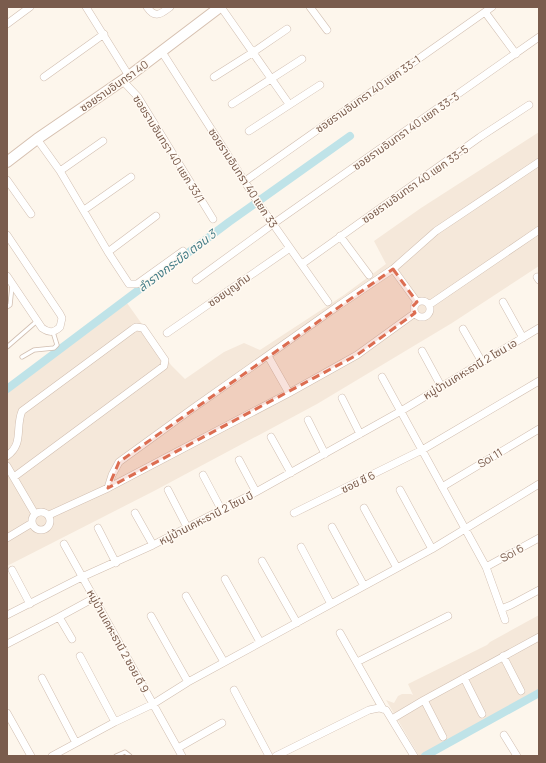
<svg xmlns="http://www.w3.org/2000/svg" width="546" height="763" viewBox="0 0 546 763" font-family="Manrope,'Noto Sans Thai',sans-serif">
	<rect width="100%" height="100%" fill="#fdf6ec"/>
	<path fill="#f5e8da" d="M539,132v134l-87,57 -135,81 -163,87 -147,75v-174l120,-89 44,62 14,14 39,-27 20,-9 16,7 84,-55 42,-31 -12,-23 47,-33z
		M539,615v76l-120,65 -33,-56 8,3 4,-7 4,-2h9l2,1 -5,-11 79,-39 3,-3z"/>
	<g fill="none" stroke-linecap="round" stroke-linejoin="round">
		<path stroke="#bfe3e8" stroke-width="8" d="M7,389l222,-167 121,-86
			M425,756l114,-63"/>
		<defs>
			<path id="lane" d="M7,307l3,-2 2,-19
				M7,347l30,-26
				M22,357l12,-7 20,-2 3,-3 -4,-13
				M116,756l9,-4 5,4"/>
			<path id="street" d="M86,7l43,69
				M147,7c8,12 14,7 23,0
				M221,7l68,97
				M310,7l17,23
				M485,12l31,42
				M7,24l23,-17
				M162,52l97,152 69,98
				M44,77l60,-43
				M214,77l38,-24 35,-24
				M123,81l15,16 75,122
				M232,104l70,-45
				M249,131l71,-46
				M37,139l23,32 48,81 21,32h8l46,-33
				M60,171l43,-30
				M7,180l24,34
				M245,181l247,-174
				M84,210l47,-33
				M7,235l53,79 2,4 -2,9c-6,6 -11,6 -18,1l-35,-52
				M340,236l29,39
				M108,252l48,-36
				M302,264l178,-127 49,-32
				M393,269l24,33
				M537,277l2,3
				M196,280l77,-56 266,-187
				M414 309a8 8 0 1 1 16 0a8 8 0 1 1-16 0Z
				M503,302l20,36
				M429,305l110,-75
				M463,329l19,33
				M167,333l123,-85
				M422,351l19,35
				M268,356l21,37
				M382,377l104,190 19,53
				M342,398l18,36
				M308,420l17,34
				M271,437l20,36
				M7,456c17,-12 8,-28 15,-45l111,-82 3,-2 7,1 22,32 -1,6 -150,111
				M239,460l17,32
				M7,466l28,48
				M203,475l18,34
				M442,487l97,-58
				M108,488l4,-13 7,-13 73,-53 146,-103 55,-37 43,-38 103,-69
				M168,490l19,37
				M400,490l32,59
				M364,508l33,60
				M32 521a9 9 0 1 1 18 0a9 9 0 1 1-18 0Z
				M135,513l18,32
				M294,513l128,-63 117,-69
				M49,515l59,-27 181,-95 68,-38 58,-42
				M332,527l32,59
				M98,528l18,35
				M7,538l25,-15
				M64,544l118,212
				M301,547l30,57
				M262,561l35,62
				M486,567l53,-29
				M12,570l18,34
				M225,579l35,63
				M186,596l38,66
				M501,609l10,-4 28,-15
				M7,615l75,-38 71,-32 103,-53 145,-81 138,-83
				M151,616l37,66
				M59,617l35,-19
				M340,633l43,76
				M7,644l52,-27 13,22
				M80,656l35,66
				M503,656l18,35
				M357,662l91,-46
				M42,678l34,65
				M464,678l18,36
				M234,690l35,66
				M424,700l19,37
				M7,713l24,43
				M392,719l32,-19 115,-63
				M504,735l13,21
				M178,748l44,-25
				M52,756l63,-34 38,-18 35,-22 244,-133 107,-65
				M276,756l93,-46 10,-2 7,2 28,46"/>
			<path id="secondary" d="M7,162l30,-23 92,-63 91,-69"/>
		</defs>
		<use href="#lane" stroke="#d1beb0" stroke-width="5"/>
		<use href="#street" stroke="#d1beb0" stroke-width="8"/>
		<use href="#secondary" stroke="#d6c0b0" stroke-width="12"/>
		<use href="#lane" stroke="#fff" stroke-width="3.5"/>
		<use href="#street" stroke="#fff" stroke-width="7"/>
		<use href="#secondary" stroke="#fff" stroke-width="10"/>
	</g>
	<path fill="#dc6d51" fill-opacity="0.2" stroke="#dc6d51" stroke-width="3" stroke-dasharray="8 5" stroke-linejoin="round" d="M393,269l24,33 -5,5 3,6 -58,42 -249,133 11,-26z"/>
	<g text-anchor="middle" stroke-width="3" stroke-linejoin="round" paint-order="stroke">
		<g font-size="11" fill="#7a5c4d" stroke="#fffaf3">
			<text transform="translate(114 86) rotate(-35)" y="4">ซอยรามอินทรา 40</text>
			<text transform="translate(368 94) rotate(-35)" y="4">ซอยรามอินทรา 40 แยก 33-1</text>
			<text transform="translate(406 131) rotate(-35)" y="4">ซอยรามอินทรา 40 แยก 33-3</text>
			<text transform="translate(169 149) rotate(58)" y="4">ซอยรามอินทรา 40 แยก 33/1</text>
			<text transform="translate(243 178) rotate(57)" y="4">ซอยรามอินทรา 40 แยก 33</text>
			<text transform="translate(415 184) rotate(-35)" y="4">ซอยรามอินทรา 40 แยก 33-5</text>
			<text transform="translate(229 290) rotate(-35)" y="4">ซอยบุญทิม</text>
			<text transform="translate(470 369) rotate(-31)" y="4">หมู่บ้านเคหะธานี 2 โซน เอ</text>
			<text transform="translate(490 458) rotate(-31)" y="4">Soi 11</text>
			<text transform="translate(358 482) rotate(-26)" y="4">ซอย ซี 6</text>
			<text transform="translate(206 518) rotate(-27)" y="4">หมู่บ้านเคหะธานี 2 โซน บี</text>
			<text transform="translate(512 553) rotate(-29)" y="4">Soi 6</text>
			<text transform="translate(118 641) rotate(61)" y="4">หมู่บ้านเคหะธานี 2 ซอย ดี 9</text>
		</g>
		<g font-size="12" font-style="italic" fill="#437c86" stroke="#fffaf3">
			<text transform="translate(177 261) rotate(-37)" y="4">ลำรางกระบือ ตอน 3</text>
		</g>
	</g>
	<rect width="546" height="763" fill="none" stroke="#7a5c4d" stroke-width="16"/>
</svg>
